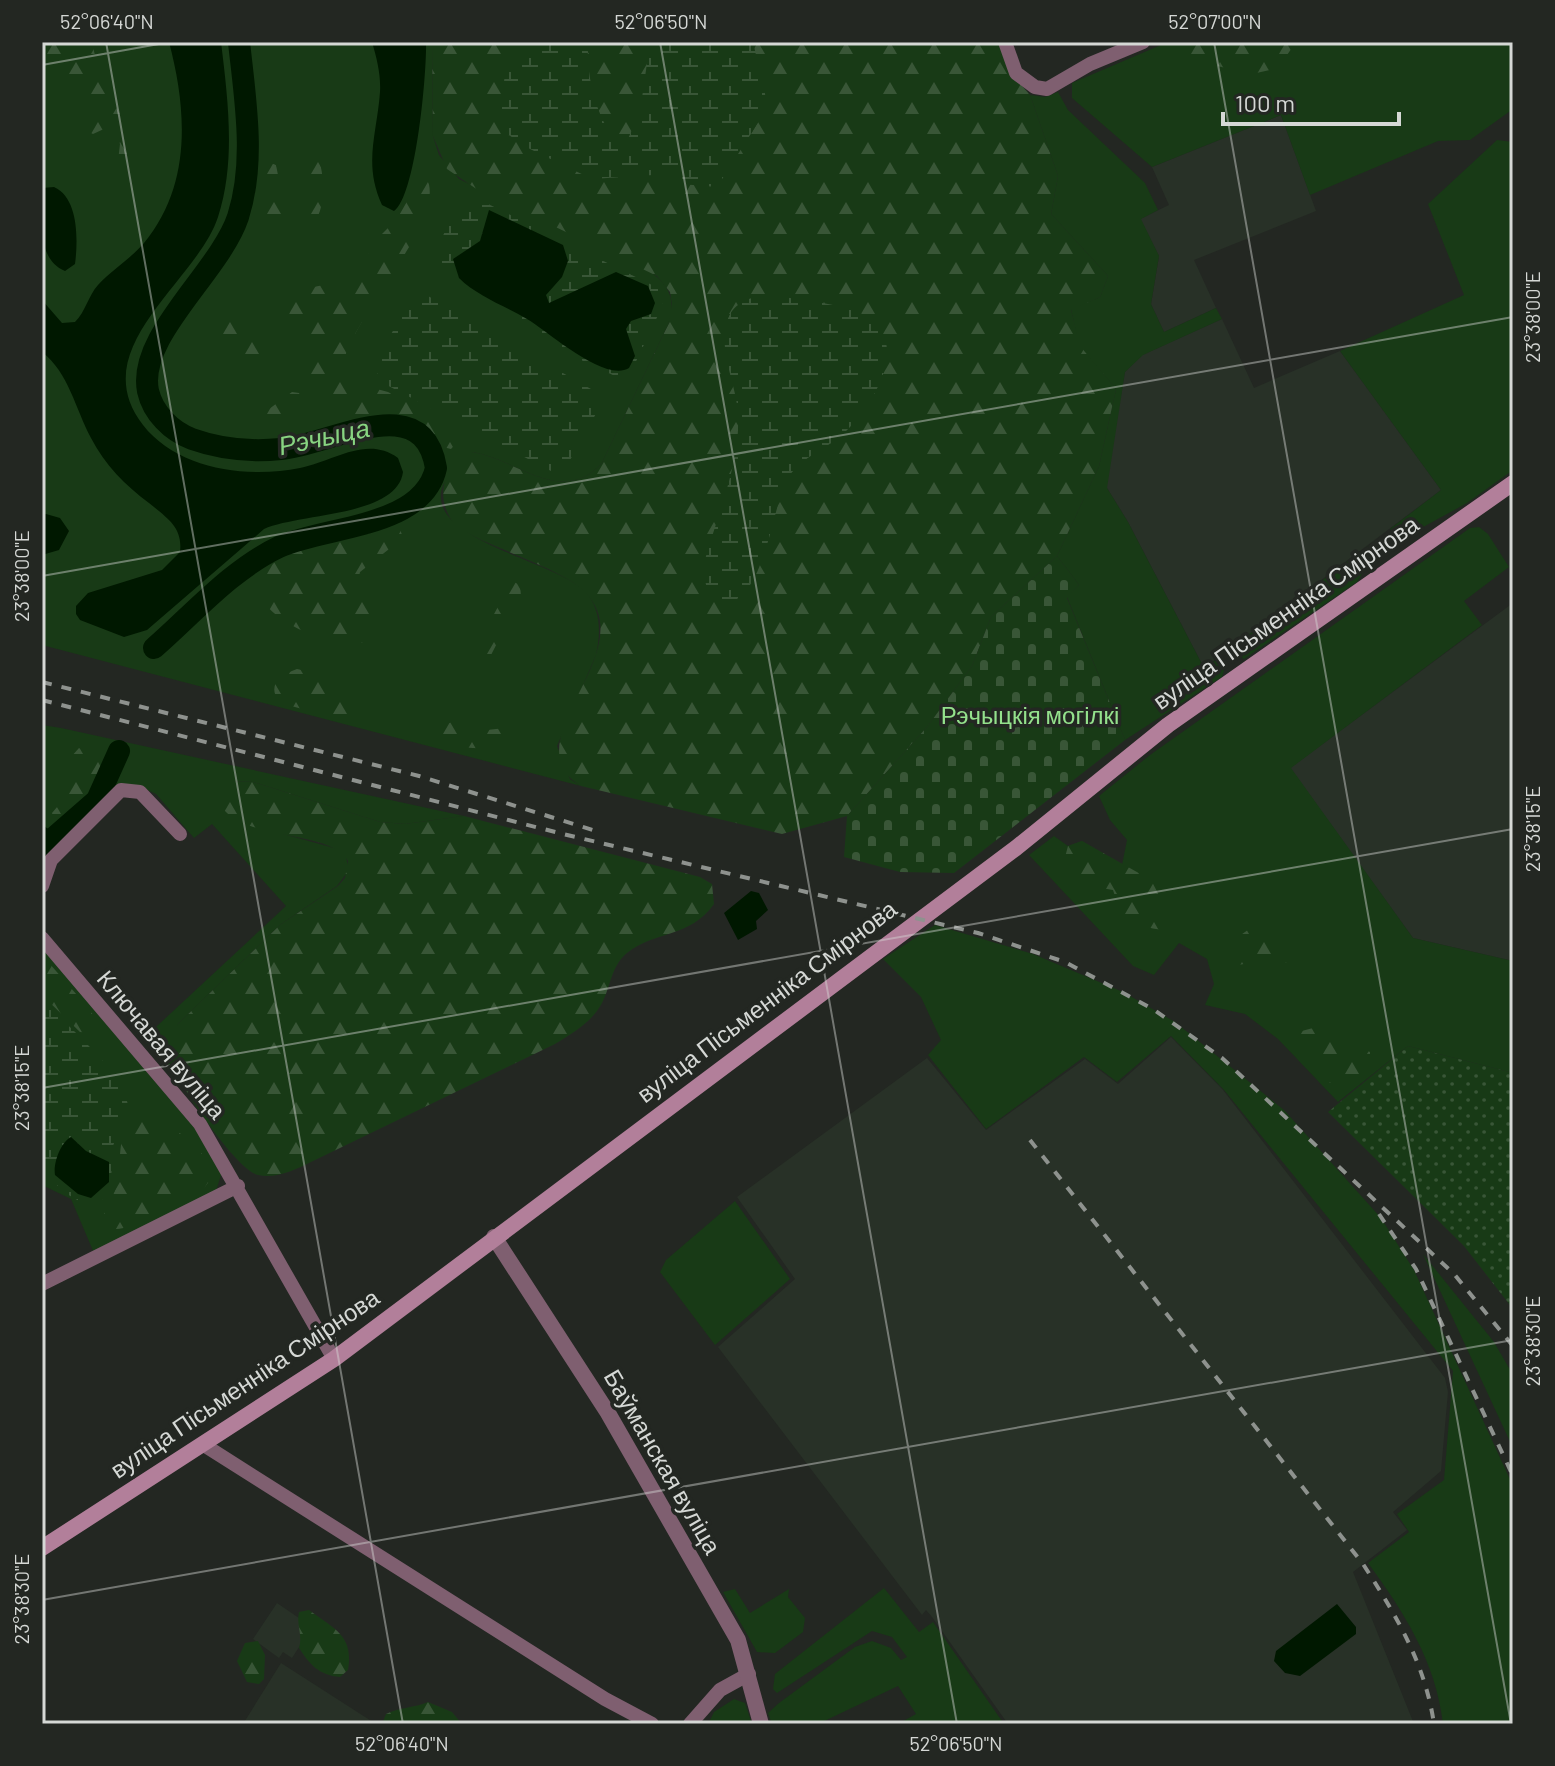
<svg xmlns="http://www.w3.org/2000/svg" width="1555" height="1766" viewBox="0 0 1555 1766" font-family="Barlow,sans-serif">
	<defs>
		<pattern id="forest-firs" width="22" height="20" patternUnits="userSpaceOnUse" patternTransform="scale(2)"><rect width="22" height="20" fill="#183a16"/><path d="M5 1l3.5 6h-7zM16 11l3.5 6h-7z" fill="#395637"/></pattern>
		<pattern id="wetland-marsh" width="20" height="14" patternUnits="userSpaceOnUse" patternTransform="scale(2)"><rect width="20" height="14" fill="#183a16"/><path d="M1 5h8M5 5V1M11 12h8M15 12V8" fill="none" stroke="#395637"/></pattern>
		<pattern id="cemetery-stones" width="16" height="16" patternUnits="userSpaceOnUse" patternTransform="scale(2)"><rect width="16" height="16" fill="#183a16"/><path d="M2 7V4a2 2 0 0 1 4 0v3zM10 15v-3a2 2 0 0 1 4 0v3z" fill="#395637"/></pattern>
		<pattern id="garden-dots" width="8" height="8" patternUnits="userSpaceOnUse" patternTransform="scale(2)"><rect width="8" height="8" fill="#183a16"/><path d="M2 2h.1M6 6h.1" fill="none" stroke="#395637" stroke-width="1.8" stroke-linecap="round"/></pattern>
	</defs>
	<rect width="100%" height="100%" fill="#232722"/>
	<path fill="#283127" d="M1281,115l35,96 -122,49 22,48 -52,24 -13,-28 8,-48 -19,-37 29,-14 -17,-38z
		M1222,319l32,69 86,-37 101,139 -237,178 -76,-146 -21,-34v-14l18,-102 17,-17z
		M1513,603v358l-100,-23 -123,-170z
		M1171,1037l52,53 222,288 3,14 -7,79 -48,41 14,18 -54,42 61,152h-406l-76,-107 -6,-7 -4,5 -204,-268 77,-68 -58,-82 190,-139 59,72 99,-71 33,25z
		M277,1603l35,24 -20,31 -9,-6 -4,6 -26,-19z
		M281,1663l95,61h-133z"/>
	<path fill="#183a16" d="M42,42h390l1,94 6,19 20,24 187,90c23,14 31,30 22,56l-66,138c-40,44 -84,-3 -129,-11 -104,79 74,102 112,139 16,17 16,42 11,64l-39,91 13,33 11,7 -539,-141z
		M1168,42h345v67l-43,31 -32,1 -128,54 -29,-80 -129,52 -80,-69v-15z
		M1058,92l10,18 77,73 13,27 -17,9 18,37 -8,48 13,28 52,-24 6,11 -79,36 -18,17 -18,116 21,34 76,146 16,-11 5,10 -3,10 -97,63 -58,-143 12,-12 -22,-29 42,-90 17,-77 -37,-43 -8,-37 29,-12 8,-21 -57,-62 7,-38 -28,-81 15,2z
		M1497,140l16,2v328l-46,33 -62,34 -8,-1 -7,-7 51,-39 -101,-139 124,-56 -36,-91z
		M1479,527l9,7 21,33 -45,34 18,24 -191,143 122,170 100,23v112l-105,-27 -70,56 -60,-63 -33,-25 -40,-9 9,-21 -7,-25 -28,-16 -25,32 -21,-9 -104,-111 25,-19 14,10 14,-5 40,24 5,-25 -17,-20 -11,-24 51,-41 320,-227z
		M1374,542l9,12 -16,12 -10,16 -113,77 -16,-9z
		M42,725l19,3 403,88 -59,8 -25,-2 -127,-40 -21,-1 18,44 88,24 7,4 4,17 -12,16 -57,39 -102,99 -7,38 4,9 -33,-31 144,-134 -74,-82 -18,14 -38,-44 -19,-9 -95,83z
		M935,925l98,29 90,38 52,30 109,88 97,108 33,52 99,216v238h-70c-7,-62 -39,-112 -75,-161l41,-31 -12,-18 47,-34 9,-109 -229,-281 -53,-54 -54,46 -33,-25 -98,72 -58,-74 13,-15 -20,-43 -38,-38z
		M42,948l157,185 23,39 -6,19 -122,62 -23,-54 -29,-14z
		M735,1201l55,78 -75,66 -55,-73 6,-12z
		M1423,1254l71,88 19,33v73z
		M884,1588l35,44 14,-10 71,102h-106l18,-10 -18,-28 -80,38h-46l-4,-11 11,-10 76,-56 17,-6 19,7 10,12 6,-3 -15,-20 -20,-6 -95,62 -4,-4 2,-15z
		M735,1589l15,24 39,-24 -1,8 17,21 -2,14 -28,21 -18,-1 -34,-60z
		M734,1699l11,4 7,21h-44l6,-12z"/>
	<path fill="url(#forest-firs)" d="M42,42h49c6,14 5,29 11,42 13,27 51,67 28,98l-6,2 -8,-5 4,-35 -5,-11 -9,-5 -13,6 -8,-4c-5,-19 9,-53 -24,-55l-19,9z
		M432,42h567l10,29 21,24 28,81 -7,38 57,62 -8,21 -29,13 9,36 36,43 -17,77 -42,90 -66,61 -19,49 -45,61 -80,89 -65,18 -201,-48c-73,-45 65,-134 3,-195 -23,-23 -94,-43 -127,-64 -23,-25 -17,-62 16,-75 45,8 89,55 129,11l66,-138 4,-21 -2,-12 -13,-16 -182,-88 -28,-19 -14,-33z
		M1169,42h127l-18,26 -26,6 -74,-17z
		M302,136c23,11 27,66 13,85l-42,2c-17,-11 -12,-38 -10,-56l5,-5 8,3 6,30 10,3 12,-3c13,-17 2,-35 -5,-52z
		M421,177l6,2c21,42 -84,146 -84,190l8,13 37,10 64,33 6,16 -7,8 -12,-3 -23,-21 -48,-5 -33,-10 -24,-31 -9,-36 -13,-28c8,-41 47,-23 73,-40l10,-31 25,-25z
		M226,321l11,2 29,30 -1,8c-19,6 -40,-13 -44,-31z
		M292,392l7,1 3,7 -6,18 -13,9 -18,-2v-13z
		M382,526l18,3 3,9 -43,34 -2,8c8,23 27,37 6,62 -28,10 -133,-31 -97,-72 25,-29 79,-34 115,-44z
		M512,581l8,4 1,11 -30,59 -13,9 -3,-15z
		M297,669l18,4 17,20 30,15 1,13 -12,1 -71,-19c-14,-18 0,-28 17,-34z
		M454,721l33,9 28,-3 3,10c-11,15 -66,15 -79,0l3,-11z
		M79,748l22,8 4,18c-7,19 -28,48 -49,50l-4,-11 17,-20 2,-36z
		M232,781l21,1 127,40 25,2 59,-8 236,61 12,7 2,20c-24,34 -60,27 -87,49 -16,13 -16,33 -25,50 -10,19 -29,30 -47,41l-244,118c-16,8 -35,17 -53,13 -22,-5 -82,-94 -88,-116 -3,-14 1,-24 8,-35l102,-99 58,-39 7,-8 3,-17c-16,-33 -116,-18 -130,-62l2,-9z
		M1082,841l69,39 22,42 -10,8c-28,-3 -42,-13 -50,-40l-29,-5 -21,-20 5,-19z
		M1252,927l22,3 23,18 2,10c-17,10 -41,2 -61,7l-11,-10 4,-13z
		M42,955l49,56 5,12 -5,10 -11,-1 -38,-37z
		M1313,1028l57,24v16l-22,14 -19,1 -19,-23 -12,-28z
		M147,1117c27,10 66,31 62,64 -9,19 -74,49 -95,48l-10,-11c0,-13 8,-18 12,-30 9,-23 -6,-66 31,-71z
		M309,1610c25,19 45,25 39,60l-8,7c-21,-2 -30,-12 -41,-29 4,-14 -3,-23 0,-36z
		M258,1641l7,14 -1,24 -5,5 -12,-2 -10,-21 8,-18z
		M428,1702l24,10 10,12h-80l4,-10c14,-7 28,-6 42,-12z"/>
	<path fill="url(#wetland-marsh)" d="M528,42h60c-2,38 9,80 35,108l17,-38 10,-70h103l15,65 -51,80 -36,-3 -28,-9 -61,4 -62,-30 -32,-21 7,-54z
		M478,199l180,89 5,11 -2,10 -31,65 -13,3 -70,-33 -110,-71c-7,-18 15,-60 29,-73z
		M418,295l10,1 170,97v17l-33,59 -14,2 -170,-89 -7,-18 36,-63z
		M765,295c26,3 86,9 106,24 39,30 -2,92 -29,116 -20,17 -47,24 -58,51 -12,29 -21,109 -56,117 -22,5 -24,-25 -24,-40 13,-47 37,-101 34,-150 -2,-30 -20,-62 -11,-91 5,-19 21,-24 38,-27z
		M42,1000c22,23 90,79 86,111 -2,15 -14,25 -16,40 -2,21 4,37 -14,52 -23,4 -47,-20 -56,-40z"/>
	<path fill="url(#cemetery-stones)" d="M1057,556l22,29 -12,13 58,142 -171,133 -54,-1 -56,-15 3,-41 80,-89 45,-61 19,-49z"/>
	<path fill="url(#garden-dots)" d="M1408,1046l105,27v236l-49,-63 -136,-134z"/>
	<path fill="#001800" d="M169,42h52c7,58 15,119 -3,175 -21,65 -135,131 -75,208 34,44 104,54 157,43 33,-6 66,-33 98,-10l5,14c-6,45 -104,41 -139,57l-117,101 -23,7 -44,-17 -4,-6v-8l12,-13 74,-23 18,-18c3,-25 -13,-34 -31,-49 -24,-18 -44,-38 -58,-65 -16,-30 -22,-65 -49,-86v-52l20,23 13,-1c11,-11 13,-26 23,-37 14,-15 32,-26 46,-42 48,-58 43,-133 25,-201z
		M372,42h54c1,30 -10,154 -32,169l-12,-6c-19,-41 -5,-71 -2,-113 1,-17 -3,-33 -8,-50z
		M54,187c25,11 24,54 21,77l-10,7c-30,-12 -23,-57 -23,-83z
		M489,210l74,35 5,16 -6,16 -16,18 3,8 67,-31 32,14 7,17 -4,11 -20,7 -5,8 9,27 -6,12c-25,15 -81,-37 -102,-49 -22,-13 -50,-23 -68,-41l-6,-19 27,-18z
		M46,514l14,4 9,13 -10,19 -17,5v-40z
		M751,891l8,2 9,17 -12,11 1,8 -19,11 -14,-27z
		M71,1137l15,14 23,11v20l-18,16 -13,-4 -23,-19c-2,-12 6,-33 16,-38z
		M1337,1604l19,23v7l-56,42 -15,-3 -11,-12 2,-10z"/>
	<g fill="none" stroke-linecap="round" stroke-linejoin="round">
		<path stroke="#001800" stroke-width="12" d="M42,832l9,6"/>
		<path stroke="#001800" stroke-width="22" d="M154,648c38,-33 78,-79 125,-101 46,-21 144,-19 157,-79 -13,-81 -105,-23 -155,-19 -30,3 -61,0 -89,-10 -21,-8 -39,-26 -44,-48 -11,-55 71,-118 90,-174 18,-56 7,-118 1,-175
			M42,848l55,-48 22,-49"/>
		<path stroke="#7f5f70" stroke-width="14" d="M1005,42l11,31 19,14 12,2 43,-25 53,-22
			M42,886l9,-26 70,-70 19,2 40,42
			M42,938l158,186 134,235
			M42,1284l196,-98
			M204,1445l401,254 47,25
			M690,1724l30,-34 29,-16"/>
		<path stroke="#7f5f70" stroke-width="16" d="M494,1237l114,176 130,227 23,84"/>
		<path stroke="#b27f9a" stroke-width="16" d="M42,1548l292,-189 682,-511 152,-123 345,-242"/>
		<path stroke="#8e928e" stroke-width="4" stroke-dasharray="10 10" stroke-linecap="butt" d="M42,682l377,94 177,55
			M42,700l517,133 419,100 87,29 88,47 69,49 232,216 59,72
			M1030,1140l333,424c33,51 62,99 71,160
			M1379,1214l37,55 97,207"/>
	</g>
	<path fill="none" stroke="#d5d8d5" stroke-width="2" stroke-opacity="0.45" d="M106,42l297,1682M660,42l297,1682M1214,42l297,1682M42,65l128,-23M42,576l1471,-259M42,1088l1471,-259M42,1600l1471,-260"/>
	<g text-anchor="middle" stroke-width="7" stroke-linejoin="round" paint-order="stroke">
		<g font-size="24" fill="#d5d8d5" stroke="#232722">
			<text transform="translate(1286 613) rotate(-35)" y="8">вуліца Пісьменніка Смірнова</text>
			<text transform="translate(767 1002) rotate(-37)" y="8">вуліца Пісьменніка Смірнова</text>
			<text transform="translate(161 1045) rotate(50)" y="8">Ключавая вуліца</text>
			<text transform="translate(245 1384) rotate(-34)" y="8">вуліца Пісьменніка Смірнова</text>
			<text transform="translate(662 1462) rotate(60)" y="8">Баўманская вуліца</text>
		</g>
		<g font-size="24" fill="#94e18c" stroke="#232722">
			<text x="1030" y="724">Рэчыцкія могілкі</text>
		</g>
		<g font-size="26" font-style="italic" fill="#88d481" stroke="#232722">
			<text transform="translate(324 437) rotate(-12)" y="9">Рэчыца</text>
		</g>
	</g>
	<rect width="1555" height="1766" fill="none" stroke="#232722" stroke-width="88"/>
	<path d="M1223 112v12h176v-12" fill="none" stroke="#d5d8d5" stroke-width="4"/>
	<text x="1235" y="112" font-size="24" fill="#d5d8d5" stroke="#232722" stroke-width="6" paint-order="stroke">100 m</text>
	<rect x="44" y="44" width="1467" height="1678" fill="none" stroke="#d5d8d5" stroke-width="3"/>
	<g font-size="20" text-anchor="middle" fill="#d5d8d5">
		<text x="107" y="29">52°06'40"N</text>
		<text x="661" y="29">52°06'50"N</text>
		<text x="1215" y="29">52°07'00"N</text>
		<text transform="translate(1533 317) rotate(-90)" y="7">23°38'00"E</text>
		<text transform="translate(22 576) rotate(-90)" y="7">23°38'00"E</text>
		<text transform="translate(1533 829) rotate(-90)" y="7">23°38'15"E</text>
		<text transform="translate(22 1088) rotate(-90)" y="7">23°38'15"E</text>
		<text transform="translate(1533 1341) rotate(-90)" y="7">23°38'30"E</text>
		<text transform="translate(22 1599) rotate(-90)" y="7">23°38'30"E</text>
		<text x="402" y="1751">52°06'40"N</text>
		<text x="956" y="1751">52°06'50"N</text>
	</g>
</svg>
